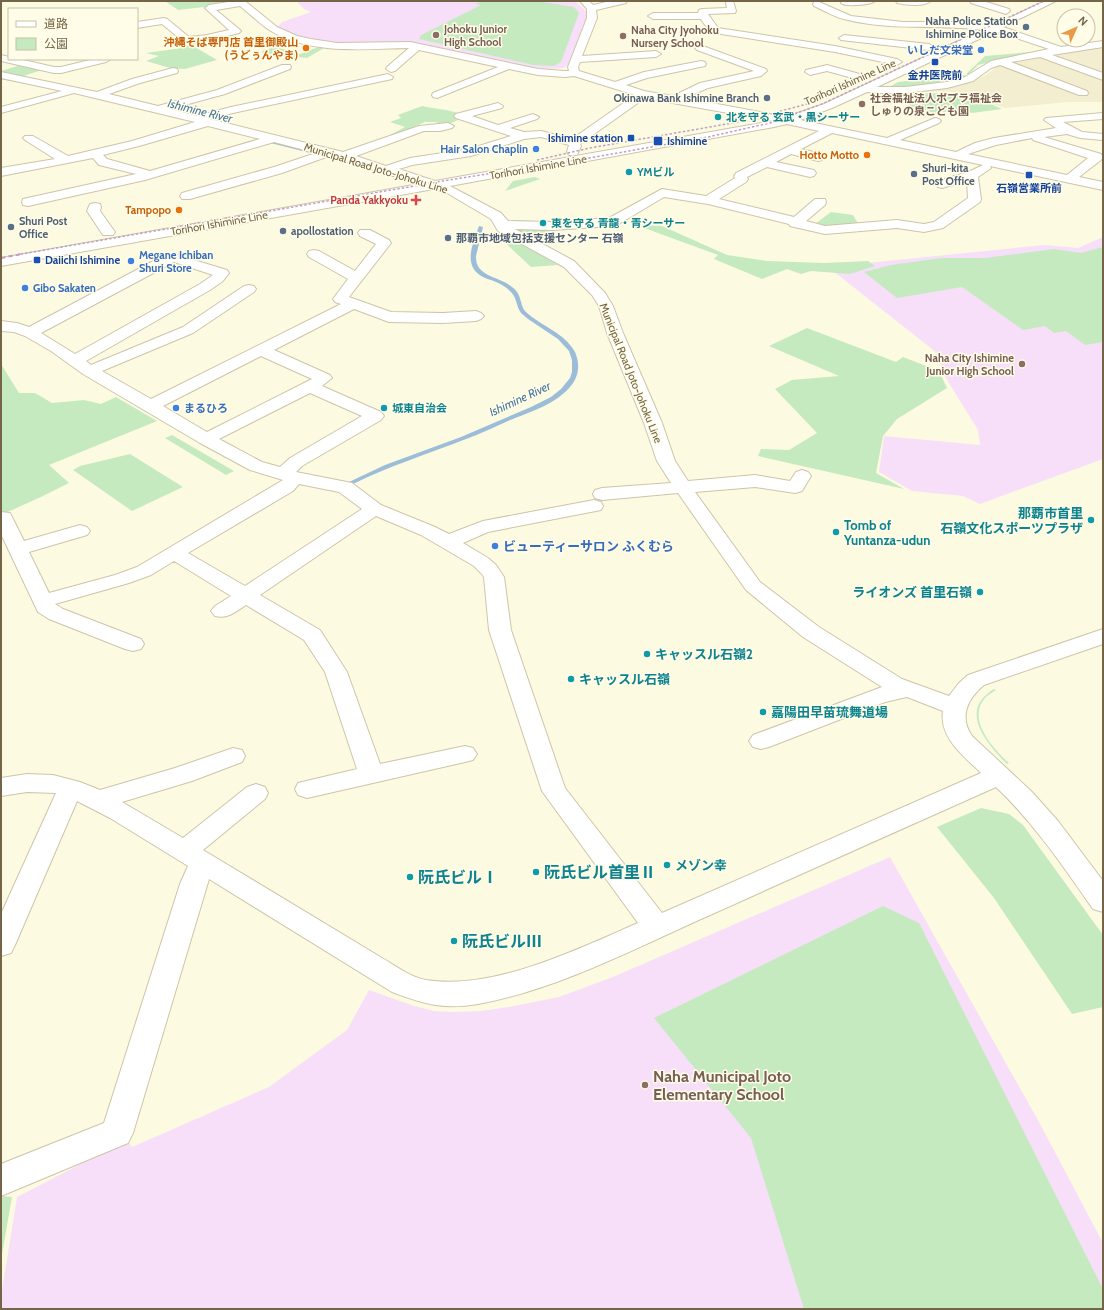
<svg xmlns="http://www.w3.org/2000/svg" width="1104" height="1310" viewBox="0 0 1104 1310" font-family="Cabin,'Noto Sans JP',sans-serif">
	<rect width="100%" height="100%" fill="#fdfae2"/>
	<path fill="#f4eed0" d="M1103,46v56h-35l-63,6 -43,-15 -22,-2 -64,2 6,-3 46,-4 55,-9 15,-11z"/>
	<path fill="#f7dff9" d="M296,1h279l13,12 -19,52 -6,3 -19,1 -16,-2 -115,-25h-20l-25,3 -33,-1 -42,-8 -16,-9 5,-5 29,-10 -7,-3z
		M1103,237v222l-123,45 -17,-8 -51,-5 -33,-19 5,-36 96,9 -2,-15 -34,-55 -7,-22 -109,-86 216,-22 34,3z
		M890,857l149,265 64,121v66h-1102v-12l16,-100 110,-57 5,7 137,-60 78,-57 22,-40 45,16 20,5 20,1 27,-1 28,-4 50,-10 54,-20z"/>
	<path fill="#c5eac0" d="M165,1h69l1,1 -4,2 -53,6z
		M482,1h55l37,6 5,6 -18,49 -7,4 -21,-1 -114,-26 2,-4 60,-30 -6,-1z
		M209,39l-21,9 7,-1 22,13 -32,9 -15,-1 -24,-7 13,-5 -13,-3 36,-5 7,-3 -2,-3z
		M275,47l12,3 -3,1c6,2 13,4 19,2 11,-3 9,-6 21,-5l-17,10 -44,-5 -1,-2z
		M1031,52l4,2 -45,8 -12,3 -9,9h-3l19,-18z
		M21,65l21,5 -22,7 -19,-6z
		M967,75c-25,10 -54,12 -81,14l12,-7z
		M952,93l25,5 25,11 -30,4 -10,-3 -29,3 -22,-6 -10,-13z
		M422,106c13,3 24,3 36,7l-5,3 5,4 -11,5 -12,-3h-10l-34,15 -3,-1 17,-9 -15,-5 11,-4 -3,-3z
		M535,177l5,2 -35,12 8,-10z
		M831,212l22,3 6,10 -34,3 -10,-4z
		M512,220l23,1 27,19 -24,2 -27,-13z
		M636,225l26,1 65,29 40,6 57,2 44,-2 7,5 -25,8 -39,-3 -10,3 -14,-5 -25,10 -48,-20 4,-4z
		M498,236l12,2 48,27 -27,2z
		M1103,247v95l-18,3 -19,-14 -12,2 -9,-7 -22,4 -61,-43 -65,11 -33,-26 27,-7 50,-7h44l69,-9 27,4z
		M807,328l89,34 7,-5 36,14 8,17 -50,31 -14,17 -7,37 28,16 -146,-33 3,-7 28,1 28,-17 -42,-44 17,-9 47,-4 -70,-30z
		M1,364l18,29h16l17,10 32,-3 17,4 15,-7 41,24 -108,44 20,18 -26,13 -42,19z
		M172,435l62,36 -8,4 -61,-37z
		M130,454l53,33 -51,24 -59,-41 7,-4z
		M994,689l2,1c-3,2 -7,4 -10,7 -21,22 8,52 23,66l-2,1c-15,-15 -44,-46 -23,-67 3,-3 6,-6 10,-8z
		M981,808l28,6 14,11 80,110v72l-31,7 -78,-116 -57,-71z
		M883,906l36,17 184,366v20h-299l-53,-171 -97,-120z
		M1,1196l11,1 -11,63z"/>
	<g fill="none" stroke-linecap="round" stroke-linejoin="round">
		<path fill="#9cbdd8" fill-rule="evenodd" d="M1,77l42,8 2,1 -2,1 -42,-8z
			M264,139l91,23v1l-2,1 -90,-23 -1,-1z
			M372,169h4l18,7 -2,1 -20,-6z
			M479,226l4,1 -7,29c-1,21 23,20 36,31 11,8 7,18 14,25 15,14 39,21 49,40 7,16 2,30 -11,41 -16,14 -37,20 -56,28 -14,6 -28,13 -42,18 -38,15 -77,27 -113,45h-4v-2l36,-17 76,-28 70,-30 20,-10 10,-8 9,-11 2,-6v-12l-3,-9 -11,-12 -30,-20 -7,-6c-5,-7 -4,-16 -11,-22 -7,-7 -16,-10 -25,-13 -24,-11 -12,-34 -6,-52z"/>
		<defs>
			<path id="minor" d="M235,1h10l32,26 20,9 14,3 26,4 73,-1 128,27 27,2h4l-1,-4 19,-49v-9l-7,-8h9l4,4 18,-4h16l-1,2 -30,7 1,8 -15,38 74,-5 5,3 -5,3 -76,5 -2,5 1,4 36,11 29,-10 57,-11 4,1 1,2 -1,2 -58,12 -21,7 18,6 29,5 27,-13 54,-12 -57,-21 -2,-2 5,-3 66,24 1,2 -6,5 -53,12 -23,10 101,19 38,-13 158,-74c-44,-6 -90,1 -134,-10 -12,-2 -23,-9 -34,-14l-1,-2 1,-2 3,-1 34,15 52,6h61l28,4 53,-25h11l-53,26 58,20 42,-6v6l-51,8 51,18v7l-63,-23 -29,5 76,29 1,2 -1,2h-8l-79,-30 -9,3 -18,13 -26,7 -42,5h-26l-12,-1 -35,16 -32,12 87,18 48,-20 4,1 2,2 -2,2 -39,17 56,12 19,-9 19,-5 62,-10 -12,-8 2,-2 57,-5v6l-40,3 19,10 21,2v6l-23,-2 -13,-4 -23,3 57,17 2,3 -2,3 -22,17 24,5v8l-113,-24 1,2 -13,9 3,22 -1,3 -37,26 -19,4 -27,-4 -72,6 -35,-8 -1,-2 -81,-20 -44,-7 -47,28 -5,1 -60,4 -37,-1 59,32 31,32 8,13 10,27 39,90 13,38 13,20 67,-6 35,6 6,-9 6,-2 6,2 3,4 -9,15 -7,2 -40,-6 -60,5 65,90 59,45 83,52 47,17 10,-13 9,-8 135,-46v15l-119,41c-17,14 -25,32 -12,51l60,56 26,29 45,60v31l-10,-3c-30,-43 -59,-86 -97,-122 -99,44 -197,88 -295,132 -71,32 -146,71 -223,85 -34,6 -54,0 -86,-12l-183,-113 -76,254 -5,10 -127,53v-32l103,-41 76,-239 8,-18 -78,-48 -33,-17 -62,144 -4,8 -10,3v-42l55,-121 -29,-1 -26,4v-18l26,-4 26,1 27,7 20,8 75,-22 58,-20 9,2 3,6 -3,6 -50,19 -70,21 61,36 64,-51 9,-3 9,3 3,6 -3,6 -62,51 179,108c14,8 28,19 44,22 67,11 152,-31 212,-57l-96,-132 -53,-161 -5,-53 -3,-4 -7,-7 -53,-31 -45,-19 -116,79 60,35 27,42 33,92 85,-18 8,2 4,6 -4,6 -8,2 -158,36 -9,-3 -3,-6 3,-6 59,-14 -32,-97 -21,-32 -58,-35c-11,7 -18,14 -31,11l-4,-5 4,-5 16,-10 -57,-35 -23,14 -22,8 -74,21 8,5 78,30 3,5 -3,5 -8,2 -8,-2 -76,-30 -11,-7 -37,-78v-22l9,1 14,28 56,-16 7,2 3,4 -3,4 -58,17 20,41 66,-18 22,-8 146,-87 -33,-10 -50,-27 -117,-69 -32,-23 -26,-15 -11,-4 -13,-1v-10l16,2 12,4 130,-69 15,-4 53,16 2,3 -6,8 -13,9 -124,71 5,4 92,-38 61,-41 5,-1 5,1 2,3 -2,3 -61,41 -91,38 49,28 190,-95 -6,-2 -2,-3 15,-20 -39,-22 -2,-3 2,-3 5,-1 5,1 36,20 21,-27 -16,-8 -2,-3 2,-3h10l19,10 2,3 -42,54 42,15 52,1 33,-2 5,2 3,3 -3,3 -5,2 -33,2 -54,-1 -35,-13 -80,41 56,25 2,3 -10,8 59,26 3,4 -3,4 -79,46 -6,6 56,11 29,22 54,22 14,7 34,-13 111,-21 7,2 2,4 -2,4 -113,22 -25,11 25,15 8,7 8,12 7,53 54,158 97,125 319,-140c-17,-17 -42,-35 -38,-62l-36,-14 -22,5 -116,45 -8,2 -8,-2 -4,-6 4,-6 129,-48 -79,-50 -57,-47 -68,-97 -76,7 -7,-2 -2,-4 2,-4 7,-2 69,-5 -14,-22 -13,-38 -37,-90 -8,-27 -7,-11 -28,-28 -66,-36 -7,-12 -44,-26 -13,-4 -433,77v-8l418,-74 -90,-28 -47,17 -92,26h-8l-2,-3 2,-3 92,-26 42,-14 -42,-11 -129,38 -117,26 -5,-1 -1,-3 1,-3 113,-25 -37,-9 -6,-7 -92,18v-8l54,-9 -30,-19 -2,-2 2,-2h8l35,20 64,-15 63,-19 -121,-29 -73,20v-6l61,-16 -61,-13v-6l96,20 35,-13 41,-11 4,1 1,2 -1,2 -37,10 -31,11 49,12 59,-16 65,-25h8l1,2 -1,2 -65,25 -55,15 27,7 34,-9 157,-33 5,3 -1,2 -159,34 -23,6 133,33 76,-26 29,-3 6,3 -2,2 -12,3h-16l-68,25 30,10 24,-8 59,-9 42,-13 -55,-18 -2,-2 2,-2 42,-11 5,3 -1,2 -30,8 26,9 35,-11 6,3 -2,2 -27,9 14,4 17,-1 31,8 63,-44 -61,-19 -9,1 -27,-2 -29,-6 -72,29 -4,-1 -1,-2 1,-2 65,-26 -79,-17 -24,21 -4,1 -5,-3 1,-2 22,-19c-44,1 -98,7 -138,-17 -11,-7 -21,-17 -31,-25l-24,4 23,19 2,2 -2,2 -32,8 -23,1 -22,-18 -25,4v-6l27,-4 3,1 22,18 18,-2 22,-5 -24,-22 4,-3zM994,32l7,1 48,16 -58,12 -26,16 -18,5 -42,5h-28zM645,98l128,23 -338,60 -36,-12 13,-4 59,-9 53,-17 17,-2 28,8 -2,7 2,3h8l4,-9 -1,-2zM787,124l32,7 -83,42 -2,3 1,2 -29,18 -44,-7 -53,29 -57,4 -44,-1 -7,-8 -51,-27 324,-59zM208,126l52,13 -110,32 -43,-12 -4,-4 36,-9zM832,133l151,32 -15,7 -30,9 -2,3 2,3 4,1 25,-7 1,17 -34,24 -10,2 -27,-4 -72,6 -19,-5 19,-16 1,-3 -1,-3h-10l-21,18 -75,-18 27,-17 2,-3 -1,-2 20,-10 43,10 4,-1 2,-3 -2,-3 -38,-8 15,-8 27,7 4,-1 2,-3 -2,-3 -21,-5zM1032,138l1,2 55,18 -21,17 -99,-21 28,-9zM174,262l39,13 -13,9 -125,70 -34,-21zM261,356l51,23 -105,53 -44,-26zM310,393l52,23 -72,42 -10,9 -18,-5 -43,-23zM299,484l40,8 23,17 -117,77 -57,-33 105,-62z
				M727,1h6l3,10 -1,2 -27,1 10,14 117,18 62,13 5,3 -5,3 -62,-13 -120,-19c-6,-2 -11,-9 -14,-14h-48l-5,-3 5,-3h45l1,-3 3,-1 25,-1 -1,-5z
				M842,1h33c-4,4 -30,6 -34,2z
				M896,1h35c-7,6 -25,4 -34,2z
				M970,1h13l26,8 1,2 -4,3 -35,-11z
				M844,35l85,9 5,3 -5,3 -88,-10 -2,-2z
				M1,55l8,2v2h10l35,8h7l33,-8h17l-5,3 -45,11h-7l-53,-12z
				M827,65l40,11 1,2 -5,3 -36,-10 -17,4 -5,-3 1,-2z
				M95,203l5,1 1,3 -1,4 15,21 -2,3h-10l-16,-24 3,-7z"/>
		</defs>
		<use href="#minor" stroke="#cec4a8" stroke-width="2"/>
		<use href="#minor" fill="#fff" fill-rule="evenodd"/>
		<path stroke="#bfa0c6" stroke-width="1.5" stroke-dasharray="2.5 2" stroke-linecap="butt" d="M537,160l53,-12 154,-27 63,-17
			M16,255l433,-75 146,-23 113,-20 62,-14 52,-19 222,-103"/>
		<path stroke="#bfa0c6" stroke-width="2" stroke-dasharray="4.5 3" stroke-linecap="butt" d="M1,258l21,-4"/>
	</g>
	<g fill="#5c6f8a" stroke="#fffde8" stroke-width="1.5">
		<circle cx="1026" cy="27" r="4"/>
		<circle cx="767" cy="98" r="4"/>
		<circle cx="914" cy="174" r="4"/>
		<circle cx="11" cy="227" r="4"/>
		<circle cx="283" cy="231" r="4"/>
		<circle cx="448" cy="238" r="4"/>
	</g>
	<g fill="#8d6e63" stroke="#fffde8" stroke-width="1.5">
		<circle cx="436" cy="35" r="4"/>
		<circle cx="623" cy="36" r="4"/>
		<circle cx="862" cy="104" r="4"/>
		<circle cx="1022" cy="364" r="4"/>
		<circle cx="645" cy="1085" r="4"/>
	</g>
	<g fill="#e8710a" stroke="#fffde8" stroke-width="1.5">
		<circle cx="306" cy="48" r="4"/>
		<circle cx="867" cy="155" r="4"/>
		<circle cx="179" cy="210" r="4"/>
	</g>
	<g fill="#3f7fe0" stroke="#fffde8" stroke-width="1.5">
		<circle cx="981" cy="50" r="4"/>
		<circle cx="536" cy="149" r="4"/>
		<circle cx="131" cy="261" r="4"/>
		<circle cx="25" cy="288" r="4"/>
		<circle cx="176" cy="408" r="4"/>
		<circle cx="495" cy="546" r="4"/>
	</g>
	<g fill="#1a4fb4" stroke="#fffde8" stroke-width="1.5">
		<rect x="931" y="58" width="8" height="8" rx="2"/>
		<rect x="627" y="134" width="8" height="8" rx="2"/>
		<rect x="653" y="136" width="10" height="10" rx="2"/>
		<rect x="1025" y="171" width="8" height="8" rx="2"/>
		<rect x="33" y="256" width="8" height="8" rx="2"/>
	</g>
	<g fill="#0f9aa8" stroke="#fffde8" stroke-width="1.5">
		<circle cx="718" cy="117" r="4"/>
		<circle cx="629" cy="172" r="4"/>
		<circle cx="543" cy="223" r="4"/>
		<circle cx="384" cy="408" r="4"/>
		<circle cx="1091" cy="520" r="4"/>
		<circle cx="836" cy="532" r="4"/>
		<circle cx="980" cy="592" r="4"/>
		<circle cx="647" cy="654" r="4"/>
		<circle cx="571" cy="679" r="4"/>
		<circle cx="763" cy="712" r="4"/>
		<circle cx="667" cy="865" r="4"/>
		<circle cx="536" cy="872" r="4"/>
		<circle cx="410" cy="877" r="4"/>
		<circle cx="454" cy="941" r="4"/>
	</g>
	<path fill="#e0444e" stroke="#fffde8" stroke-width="1.5" d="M414 194h4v4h4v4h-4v4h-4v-4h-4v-4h4z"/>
	<g text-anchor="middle" stroke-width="3" stroke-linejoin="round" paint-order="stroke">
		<g font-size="11" font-weight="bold" fill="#4e5e75" stroke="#fffde8" text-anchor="start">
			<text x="1018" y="25" text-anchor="end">Naha Police Station<tspan x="1018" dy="13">Ishimine Police Box</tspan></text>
			<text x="759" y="102" text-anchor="end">Okinawa Bank Ishimine Branch</text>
			<text x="922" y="172">Shuri-kita<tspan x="922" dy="13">Post Office</tspan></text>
			<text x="19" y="225">Shuri Post<tspan x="19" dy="13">Office</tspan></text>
			<text x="291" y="235">apollostation</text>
			<text x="456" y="242">那覇市地域包括支援センター 石嶺</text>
		</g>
		<g font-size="11" font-weight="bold" fill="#785e54" stroke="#fffde8" text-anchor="start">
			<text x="444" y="33">Johoku Junior<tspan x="444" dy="13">High School</tspan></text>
			<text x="631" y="34">Naha City Jyohoku<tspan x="631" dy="13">Nursery School</tspan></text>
			<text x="870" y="102">社会福祉法人ポプラ福祉会<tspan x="870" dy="13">しゅりの泉こども園</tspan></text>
			<text x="1014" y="362" text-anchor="end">Naha City Ishimine<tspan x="1014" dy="13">Junior High School</tspan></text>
		</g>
		<g font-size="11" font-weight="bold" fill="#c56008" stroke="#fffde8" text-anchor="end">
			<text x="298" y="46">沖縄そば専門店 首里御殿山<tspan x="298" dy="13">(うどぅんやま)</tspan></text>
			<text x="859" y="159">Hotto Motto</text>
			<text x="171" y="214">Tampopo</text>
		</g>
		<g font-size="11" font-weight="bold" fill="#366cbe" stroke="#fffde8" text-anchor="start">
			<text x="973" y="54" text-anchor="end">いしだ文栄堂</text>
			<text x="528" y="153" text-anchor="end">Hair Salon Chaplin</text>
			<text x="139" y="259">Megane Ichiban<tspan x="139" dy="13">Shuri Store</tspan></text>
			<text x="33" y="292">Gibo Sakaten</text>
			<text x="184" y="412">まるひろ</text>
		</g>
		<g font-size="11" font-weight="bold" fill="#164399" stroke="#fffde8">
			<text x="935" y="79">金井医院前</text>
			<text x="623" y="142" text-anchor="end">Ishimine station</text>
			<text x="667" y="145" text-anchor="start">Ishimine</text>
			<text x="1029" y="192">石嶺営業所前</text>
			<text x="45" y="264" text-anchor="start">Daiichi Ishimine</text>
		</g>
		<g font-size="11" fill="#756548" stroke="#fffde8">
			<text transform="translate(850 82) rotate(-24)" y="4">Torihori Ishimine Line</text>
			<text transform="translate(538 167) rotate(-10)" y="4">Torihori Ishimine Line</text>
			<text transform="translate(376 168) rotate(17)" y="4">Municipal Road Joto-Johoku Line</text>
			<text transform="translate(219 223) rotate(-10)" y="4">Torihori Ishimine Line</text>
			<text transform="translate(631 373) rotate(68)" y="4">Municipal Road Joto-Johoku Line</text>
		</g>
		<g font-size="11" font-weight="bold" fill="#0d838f" stroke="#fffde8" text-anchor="start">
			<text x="726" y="121">北を守る 玄武・黒シーサー</text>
			<text x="637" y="176">YMビル</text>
			<text x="551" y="227">東を守る 青龍・青シーサー</text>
			<text x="392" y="412">城東自治会</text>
		</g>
		<g font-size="11" font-weight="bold" fill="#be3a42" stroke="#fffde8" text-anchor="end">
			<text x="408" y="204">Panda Yakkyoku</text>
		</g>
		<g font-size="12" font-style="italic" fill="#49779e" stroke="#fffde8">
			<text transform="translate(200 111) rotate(14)" y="4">Ishimine River</text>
			<text transform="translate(520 399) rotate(-25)" y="4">Ishimine River</text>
		</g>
		<g font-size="13" font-weight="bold" fill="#0d838f" stroke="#fffde8" text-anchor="start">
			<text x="1083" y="518" text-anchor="end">那覇市首里<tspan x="1083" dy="15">石嶺文化スポーツプラザ</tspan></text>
			<text x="844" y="530">Tomb of<tspan x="844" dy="15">Yuntanza-udun</tspan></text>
			<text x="972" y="597" text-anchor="end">ライオンズ 首里石嶺</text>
			<text x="655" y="659">キャッスル石嶺2</text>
			<text x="579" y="684">キャッスル石嶺</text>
			<text x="771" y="717">嘉陽田早苗琉舞道場</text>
			<text x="675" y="870">メゾン幸</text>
		</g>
		<g font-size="13" font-weight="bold" fill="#366cbe" stroke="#fffde8" text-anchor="start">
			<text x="503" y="551">ビューティーサロン ふくむら</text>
		</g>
		<g font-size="16" font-weight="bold" fill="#0d838f" stroke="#fffde8" text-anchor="start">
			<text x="544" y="878">阮氏ビル首里Ⅱ</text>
			<text x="418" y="883">阮氏ビルⅠ</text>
			<text x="462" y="947">阮氏ビルⅢ</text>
		</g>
		<g font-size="16" font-weight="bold" fill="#785e54" stroke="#fffde8" text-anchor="start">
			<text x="653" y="1082">Naha Municipal Joto<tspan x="653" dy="18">Elementary School</tspan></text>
		</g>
	</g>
	<rect width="1104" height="1310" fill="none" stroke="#756548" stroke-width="4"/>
	<rect x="8" y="8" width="130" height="52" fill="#fffde8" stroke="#c8c0a8"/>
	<rect x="16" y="21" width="20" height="6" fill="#ffffff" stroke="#c8c0a8"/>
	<text x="44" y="28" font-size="12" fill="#756548">道路</text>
	<rect x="16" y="38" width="20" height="12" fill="#c5eac0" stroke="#c8c0a8"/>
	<text x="44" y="48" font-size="12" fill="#756548">公園</text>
	<g transform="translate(1076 28) rotate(45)"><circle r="19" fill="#fffde8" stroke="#c8c0a8"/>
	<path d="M0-3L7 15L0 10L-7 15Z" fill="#ea9944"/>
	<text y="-6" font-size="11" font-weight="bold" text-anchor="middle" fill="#756548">N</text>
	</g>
</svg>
